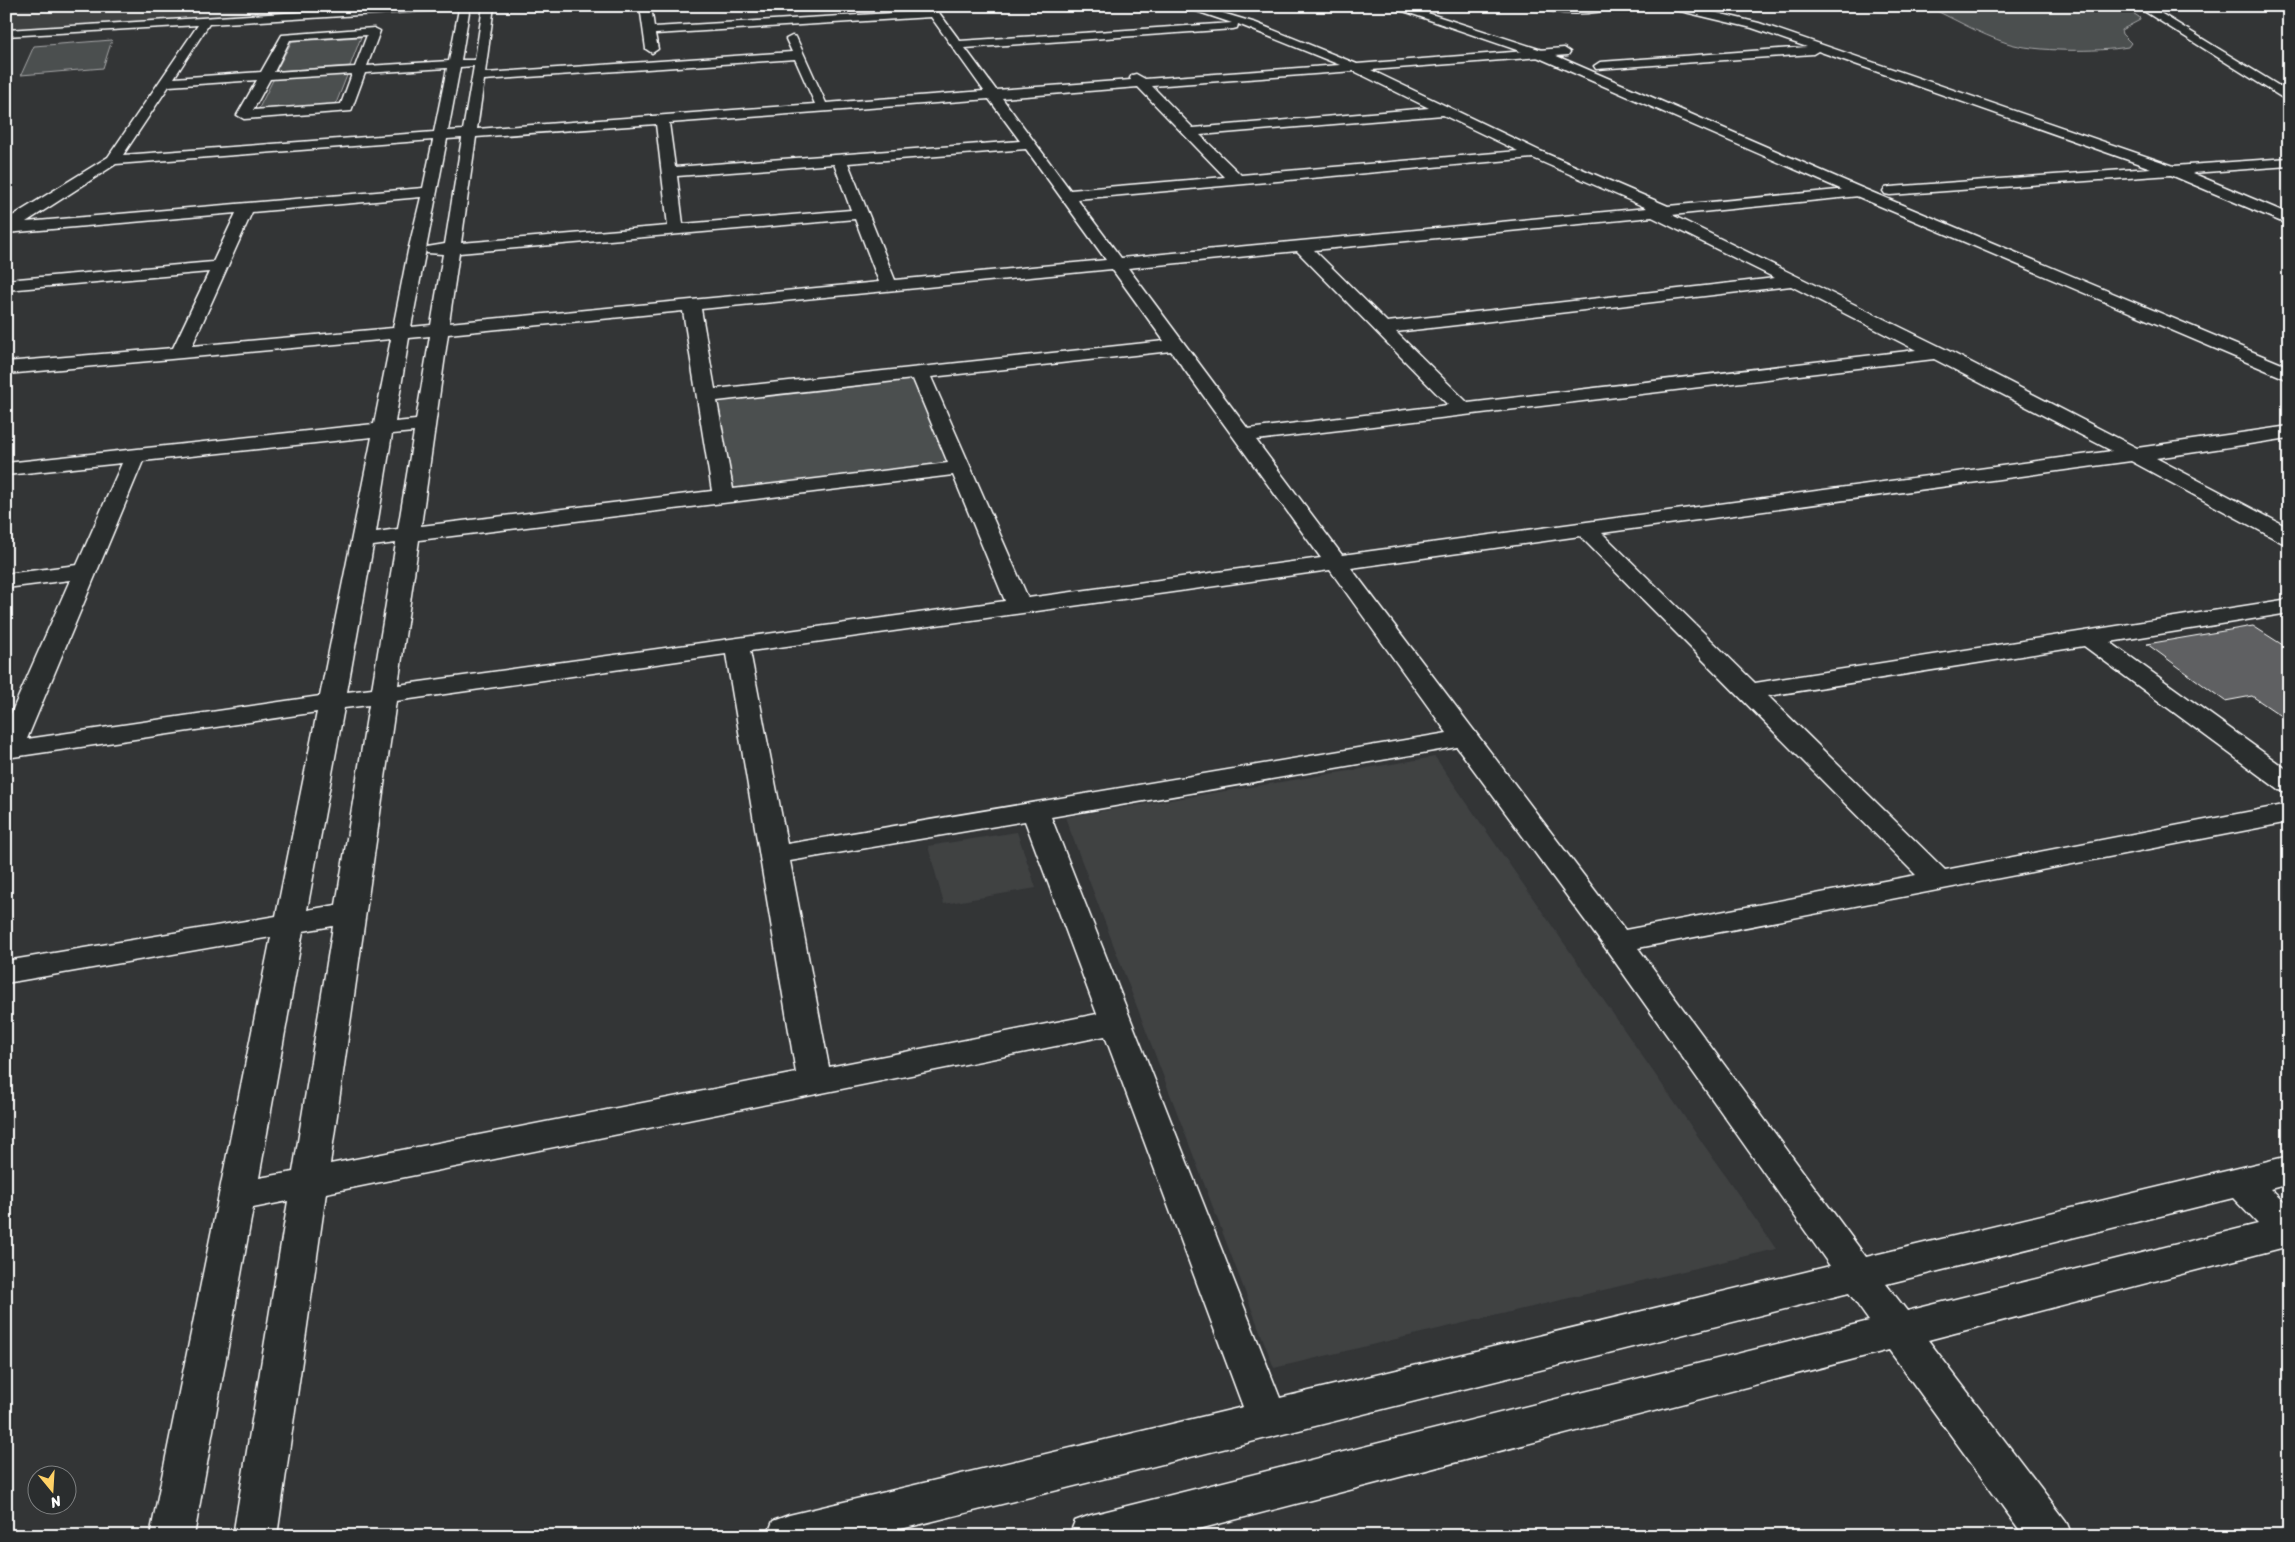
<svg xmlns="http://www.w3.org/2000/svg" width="2295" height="1542" viewBox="0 0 2295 1542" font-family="Sriracha,sans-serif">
	<rect width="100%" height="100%" fill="#333536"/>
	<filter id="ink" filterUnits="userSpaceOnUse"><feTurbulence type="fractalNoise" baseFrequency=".02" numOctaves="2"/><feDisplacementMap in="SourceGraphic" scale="10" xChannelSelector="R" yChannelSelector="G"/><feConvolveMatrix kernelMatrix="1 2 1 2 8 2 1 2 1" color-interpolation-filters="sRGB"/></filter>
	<g filter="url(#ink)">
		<path fill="#404243" d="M6,6h414l-414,25z
			M1435,757l341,492 -502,119 -209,-551z
			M1017,832l19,56 -92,16 -16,-58z"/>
		<path fill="#4c4f50" stroke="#a6a7a8" d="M1926,6h196l17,11 1,3 -19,10 1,4 9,9 -3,4c-29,5 -94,5 -121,-4 -28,-9 -54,-25 -81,-37z
			M361,37l-11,29 -74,5 16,-30z
			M112,40l-9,28 -82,7 13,-29z
			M348,73l-13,33 -78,6 17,-34z
			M912,378l36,86 -214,26 -17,-90z"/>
		<path fill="#5f6162" stroke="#fff" d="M2253,626l36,23v72l-37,-25 -27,5 -78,-57z"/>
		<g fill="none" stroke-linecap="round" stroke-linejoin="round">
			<defs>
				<path id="minor" d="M399,6h71l-9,54h14l8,-54h11l-9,67 307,-21 -6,-13 6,-3 4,1 30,66 158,-12 -53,-74 -276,17 3,15 -6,4 -6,-4 -6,-43h11l3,21 272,-16 -3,-5h11l26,35 272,-18 -51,-17h18l57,17 101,41 207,-16 6,4 -2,3 -197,15 169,81 128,55 191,-18 5,1 2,3 -2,3 -5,1 -187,19 273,134 192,99 152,-22v12l-133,20 133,70v16l-8,-2 -150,-81 -529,72 153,150 534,-84v14l-179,29 179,129v21l-10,-2 -195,-144 -316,50 177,174 344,-66v18l-651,126 228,309 423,-101v28l-19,5 19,18v39l-361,94 138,181 6,15h-48l-135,-186 -717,186h-103l6,-15 16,-6 778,-194 -20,-28 -976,243h-106l6,-15 16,-6 454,-108 -138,-371 -779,157 -49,343h-44l55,-335 -35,7 -59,328h-44l121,-599 -265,46v-22l270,-45 41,-204 -311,46v-33l64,-145 -64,8v-14l71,-9 45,-102 -116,12v-12l368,-39 17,-85 -385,35v-12l167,-14 36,-76 -203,18v-10l207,-18 23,-49 -230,20v-13l102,-63 90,-132 -192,11v-6zM459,9l-10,52 -82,5 13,-35 -6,-3 -92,7 -21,37 -87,6 35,-54zM1238,24l102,41 -195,14 -9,-5 -4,1 -2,3 1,2 -135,10 -31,-42 268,-19 4,-1zM367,35l-12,32 -81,5 16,-32zM795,59l20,45 -338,25 7,-49zM474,66l-11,64 -15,1 12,-64zM447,68l-13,64 -311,23 46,-69 88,-6 -20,35 7,4 107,-8 14,-38zM1354,71l75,37 -236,20 -41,-42zM352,74l-11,30 -88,6 17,-31zM1138,87l87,90 -155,13 -68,-92zM989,99l31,42 -345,26 -6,-44zM1443,115l75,36 -277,24 -41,-40zM656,124l12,102 -207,17 15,-106zM462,138l-17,106 -18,3 -2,3 2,3 16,1 -12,71 -20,2 36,-188zM433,140l-10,48 -397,34 90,-58zM1026,149l80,111 -211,20 -47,-117zM1533,158l114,50 -526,50 -44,-59zM834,164l17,46 -168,14 -6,-48zM421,197l-13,54 -15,77 -201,18 60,-134zM1652,217l123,61 -388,44 -73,-72zM855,219l24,63 -430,41 10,-70zM1297,251l151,154 -200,24 -120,-161zM1112,269l52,72 -449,48 -14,-80zM1791,286l125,64 -448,53 -72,-71zM683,311l29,180 -291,35 27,-192zM430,336l-14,84 -21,2 14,-84zM1171,351l150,207 -293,40 -97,-221zM1934,359l178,92 -770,104 -86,-115zM913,379l35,84 -215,26 -16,-88zM414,432l-16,97 -22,3 16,-98zM372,437l-52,259 -293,43 116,-278zM953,475l52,126 -607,84 21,-145zM1580,536l336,339 -291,55 -274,-362zM396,543l-24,146 -25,3 26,-146zM1330,570l117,163 -660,111 -37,-193zM726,654l70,419 -466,91 66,-463zM369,705l-33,200 -29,5 37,-202zM1457,747l149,202 224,317 -550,132 -229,-581zM1025,821l72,193 -268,53 -39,-206zM333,926l-40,246 -34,6 44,-247zM2233,1198l25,26 -351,87 -21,-27z
					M1537,6h77c-11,10 -66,10 -77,0z
					M1667,6h21l71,17 415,143 115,-8v8l-97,7 97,41v11l-118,-50 -281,20 -5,-1 -2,-3 2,-3 5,-1 261,-19 -333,-117 -5,3 -217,15 -2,-3 6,-4 207,-15 -55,-19 -84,-20z
					M2136,6h13l140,86v10z"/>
				<path id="highway" d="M1389,6h17l139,45 319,138 425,178v13l-435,-185 -317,-138z"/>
			</defs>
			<use href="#minor" stroke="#fff" stroke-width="3"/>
			<use href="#highway" stroke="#fff" stroke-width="3"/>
			<use href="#minor" fill="#2a2d2e" fill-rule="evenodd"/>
			<use href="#highway" fill="#2a2d2e" fill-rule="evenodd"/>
		</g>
	</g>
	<rect width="2295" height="1542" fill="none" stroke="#2a2d2e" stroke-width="25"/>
	<rect x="12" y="12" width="2270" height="1517" fill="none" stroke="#fff" stroke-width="2" filter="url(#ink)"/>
	<g transform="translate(52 1490) rotate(162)"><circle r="24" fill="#2a2d2e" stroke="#7f8182"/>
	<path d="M0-4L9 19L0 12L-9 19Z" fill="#ffd166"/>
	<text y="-8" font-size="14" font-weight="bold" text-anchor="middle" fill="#ffffff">N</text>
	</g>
</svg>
